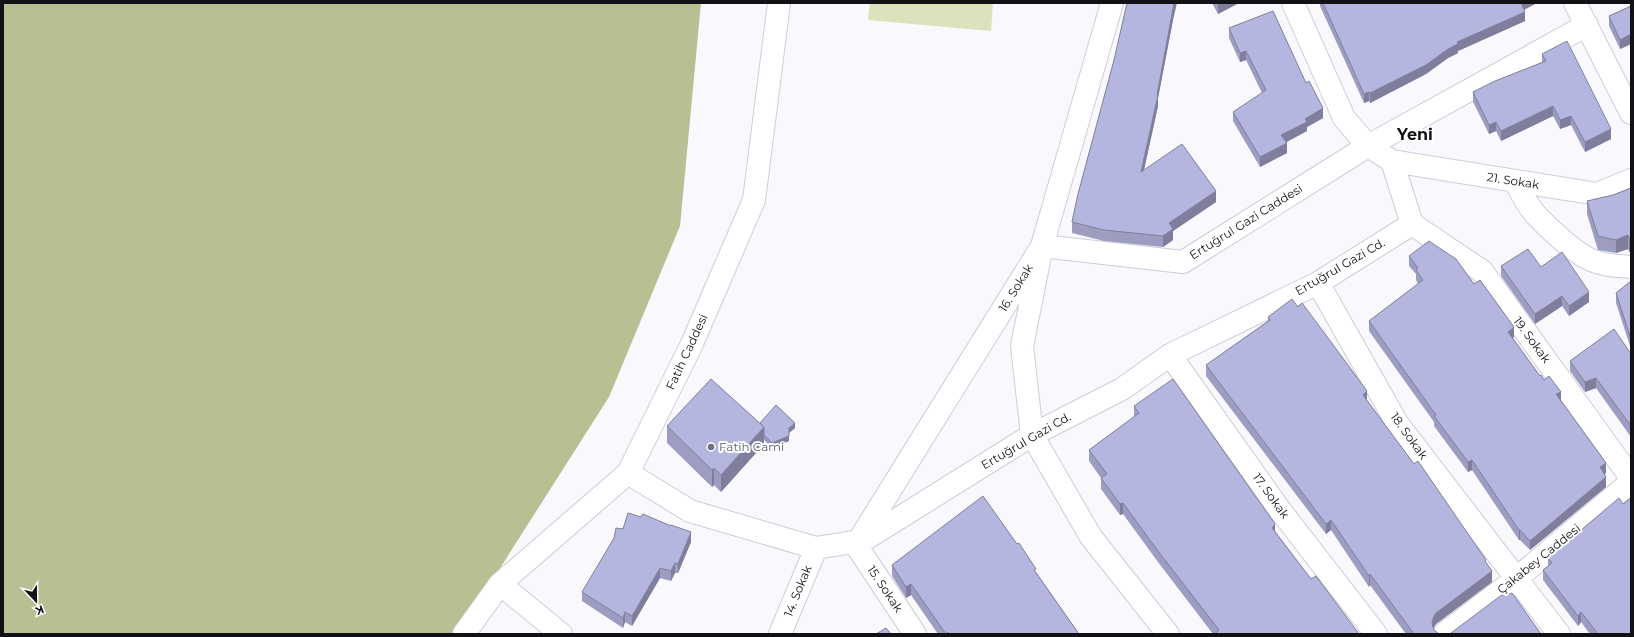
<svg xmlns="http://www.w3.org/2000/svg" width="1634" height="637" viewBox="0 0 1634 637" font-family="Montserrat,sans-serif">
	<rect width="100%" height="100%" fill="#f8f8fd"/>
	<path fill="#dde1bc" d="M870,3h123l-2,28 -123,-11z"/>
	<path fill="#b9be93" d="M3,3h698l-21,223 -71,171 -151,237h-455z"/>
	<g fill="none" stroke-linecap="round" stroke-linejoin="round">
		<defs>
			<path id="minor" d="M1293,3l51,115 24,28 24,15 20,63
				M1575,3l56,110
				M1392,161l205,33 34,-14
				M1515,181c6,12 12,24 21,34 13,14 39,38 55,45 13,6 27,6 40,7
				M1412,224l70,47 149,207
				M1318,283l79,140 162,211
				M1170,355l110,155 96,124
				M628,473l62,38 126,37 37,-6 3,3 176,-110 90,-46 48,-34 148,-72 94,-59
				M500,584l61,50
				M464,634l36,-50 128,-111 63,-127 63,-146 25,-197
				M780,634l36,-86
				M915,634l-59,-89 186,-299 70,-243
				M1168,634l-77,-97 -59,-102 -10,-89 20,-100 141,16 185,-116 219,-121
				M1444,634l72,-55 115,-97"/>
		</defs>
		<use href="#minor" stroke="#cccdd9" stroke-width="24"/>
		<use href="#minor" stroke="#fff" stroke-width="22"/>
	</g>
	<path fill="#9c9dc1" d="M1212,3h27l-21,11z
		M1320,3h217l-13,7 1,11 -67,30v2l-10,5 -22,16 -56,29 -1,-2 -5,2 -44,-97z
		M1631,6v38l-11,5 -11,-23v-10z
		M1173,20l-15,78v8l-14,64 72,32 -43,29v9l-10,7 -59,-6 -32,-8v-11l42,-162z
		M1229,28l94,90 -16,9v4l-21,11 1,11 -27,14 -27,-46v-9l29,-19 -16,-33 -6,2 -11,-24z
		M1542,54l69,85 -26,13 -14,-27 -11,4 -7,-13 -52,25 -5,-10 -7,3 -16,-32v-10l69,-30z
		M1631,188l-2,64 -1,-3 -12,4 -18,-3 -11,-36v-13l26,-6z
		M1409,256l65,28 40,53 -1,1 27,38 21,25 45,72 -2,1 2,13 -76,63 -10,-10h-1l-47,-70 -4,2 -34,-46v-4l-65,-91v-10l49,-37 -2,-4v-6l-7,-8z
		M1501,266l40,1 48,35 -20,14 -7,-10 -27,18 -34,-48z
		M1631,281v68l-15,-46v-10z
		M1268,317l99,84 119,162 6,19 -56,42 -3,4 1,2 5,4h-33l-36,-49 -1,2 -38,-57 -5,4 -120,-158v-11l62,-44z
		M1631,354v83l-35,-49 -11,4 -15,-21v-10z
		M1134,406l141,125 36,48 48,55h-146l-55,-72 -35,-48 -3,1 -19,-26v-11l-12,-17v-11l45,-33z
		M760,423l35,5 -6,5v8l-17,7 -8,-8v4l-43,48 -7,-7 -2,2 -45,-44v-17z
		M1623,504l8,130h-41l-9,-12 -3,4 -35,-46v-10l5,-4v-8z
		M691,542l-13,31h-3l-4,8 -11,-3 -28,48 -7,-4 -2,6 -41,-27v-9z
		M892,565l144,7 43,62h-141l-27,-39 -5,3 -14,-22z"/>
	<path fill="#7f7f9d" d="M1174,3h3l-4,17 -15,78v8l-17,77v-11l16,-77z
		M1220,3h19l-21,11v-10z
		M1521,3h16l-16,8z
		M1525,12v9l-67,30v2l-10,5 -22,16 -56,29v-10l78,-44 9,-7z
		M1631,34v10l-11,5v-9z
		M1246,51v9l-6,2v-9z
		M1369,92v9l-5,2v-9z
		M1553,106v10l-52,25v-10z
		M1323,108v10l-16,9v4l-26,14v-10l24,-16z
		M1571,116v9l-11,4v-9z
		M1496,122v9l-7,3v-9z
		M1611,129v10l-26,13v-10z
		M1287,143v10l-27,14v-10z
		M1216,191v11l-43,29v9l-10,7v-11l6,-13z
		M1628,235v14l-12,4v-13z
		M1631,237v14l-2,1v-14z
		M1589,292v10l-20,14v-10z
		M1562,296v10l-27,18v-10z
		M1514,327v10l-6,4v-9z
		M1596,378v10l-11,4v-10z
		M1367,391v11l-4,-7z
		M1561,392v10l-5,-8z
		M795,423v5l-6,5v8l-17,7v-5z
		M764,427v17l-43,48v-17z
		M1472,460v10l-4,2v-10z
		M1606,463v10l-6,4v-10z
		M714,468v17l-2,2v-17z
		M1606,477v10l-76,63v-9z
		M1123,503v11l-3,1v-11z
		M1331,520v10l-5,4v-10z
		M1275,524v11l-3,-7z
		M1519,530h1v10h-1z
		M691,532v10l-13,31v-9z
		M675,563v10l-4,8v-10z
		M660,568v10l-28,48v-10z
		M1492,571v11l-56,42 -3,5 -1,-5 1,-6 3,-5z
		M1370,574v11l-1,2v-11z
		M911,584v11l-5,3v-11z
		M625,612v10l-2,6v-10z
		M1581,612v10l-3,4v-10z"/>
	<path fill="#b5b6e0" stroke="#7f7f9d" d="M1127,3h47l-17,92h1l-17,77 41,-28 34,47 -47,32 4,6 -10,7 -59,-6 -32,-8 6,-28 36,-134z
		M1323,3h198l4,9 -68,30 1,2 -10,5 -22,16 -56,28 -1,-1 -5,2z
		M1631,6v28l-11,6 -11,-24z
		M1273,11l33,72 3,-2 14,27 -18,11 2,3 -26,13 6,8 -27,14 -27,-45 33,-22 -20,-39 -6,2 -11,-25z
		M1567,41l44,88 -26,13 -14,-26 -11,4 -7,-14 -52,25 -5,-9 -7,3 -16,-33 22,-11 51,-20 -4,-7z
		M1631,188v49l-2,1 -1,-3 -12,5 -18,-4 -11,-35 26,-6z
		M1429,241l27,18 18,25 6,-4 34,47 -6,5 32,44 1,-1 3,5 5,-4 12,16 -5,2 50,69 -6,4 6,10 -76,64 -10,-11h-1l-47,-70 -4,2 -34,-46 2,-1 -67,-94 54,-41 -7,-10 2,-2 -9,-12z
		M1528,249l13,18 21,-15 27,40 -20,14 -7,-10 -27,18 -34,-48z
		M1631,281v58l-15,-46z
		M1292,299l6,8 4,-4 29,39 36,49 -4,4 51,69 4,-3 68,99 -1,1 7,10 -56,42 -3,5 -1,6 2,6 5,4h-25l-44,-60 -1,2 -38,-56 -5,4 -120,-159 64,-45 -2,-3z
		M1614,329l17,25v72l-35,-48 -11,4 -15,-21z
		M711,379l53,48 -43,48 -7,-7 -2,2 -45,-44z
		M1173,379l102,145 -3,4 39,51 5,-3 43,58h-142l-1,-1 3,-3 -61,-79 -35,-48 -3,1 -19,-26 6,-4 -18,-24 50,-37 -5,-7z
		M776,405l19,18 -6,5v8l-17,7 -8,-8v-8l-4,-4z
		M983,496l34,48 2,-1 17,26 -2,1 45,64h-130l-1,-2 -2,2 -35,-50 -5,3 -14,-22z
		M1619,498l4,6 8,-6v136h-33l-17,-22 -3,4 -35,-46 9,-7 -4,-5z
		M628,513l13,4 2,-3 28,12v-1l20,7 -13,32 -3,-1 -4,8 -11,-3 -28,48 -7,-4 -2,6 -41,-26 32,-54 2,-10 7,1z
		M1507,591l3,3 2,-1 29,41h-92l2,-1z
		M886,628l5,6h-15z"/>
	<circle fill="#6b7280" stroke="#fff" stroke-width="1.5" cx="711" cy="447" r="4"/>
	<g text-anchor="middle" stroke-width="4" stroke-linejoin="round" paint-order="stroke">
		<g font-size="12" fill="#121216" stroke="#fff">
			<text transform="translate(1513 181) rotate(9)" y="4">21. Sokak</text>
			<text transform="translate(1246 222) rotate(-32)" y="4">Ertuğrul Gazi Caddesi</text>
			<text transform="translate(1340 267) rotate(-30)" y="4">Ertuğrul Gazi Cd.</text>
			<text transform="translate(1016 288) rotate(-58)" y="4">16. Sokak</text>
			<text transform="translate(1532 340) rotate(54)" y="4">19. Sokak</text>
			<text transform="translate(687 352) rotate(-65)" y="4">Fatih Caddesi</text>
			<text transform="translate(1409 436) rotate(54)" y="4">18. Sokak</text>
			<text transform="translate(1026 441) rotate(-30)" y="4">Ertuğrul Gazi Cd.</text>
			<text transform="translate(1271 496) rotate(54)" y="4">17. Sokak</text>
			<text transform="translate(1539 559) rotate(-39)" y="4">Çakabey Caddesi</text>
			<text transform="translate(885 589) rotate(56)" y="4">15. Sokak</text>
			<text transform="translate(798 591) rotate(-68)" y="4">14. Sokak</text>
		</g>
		<g font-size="12" fill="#5b616d" stroke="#fff" text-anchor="start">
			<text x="719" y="451">Fatih Cami</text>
		</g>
		<g font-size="16" font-weight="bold" fill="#121216" stroke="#fff">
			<text x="1415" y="140">Yeni</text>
		</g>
	</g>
	<rect width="1634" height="637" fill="none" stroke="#121216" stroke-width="8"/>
	<g transform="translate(36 601) rotate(158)" stroke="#ffffff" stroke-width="3" paint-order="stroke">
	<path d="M0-3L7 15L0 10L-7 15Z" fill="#121216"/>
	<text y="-6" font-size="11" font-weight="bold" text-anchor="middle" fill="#121216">K</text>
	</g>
</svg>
